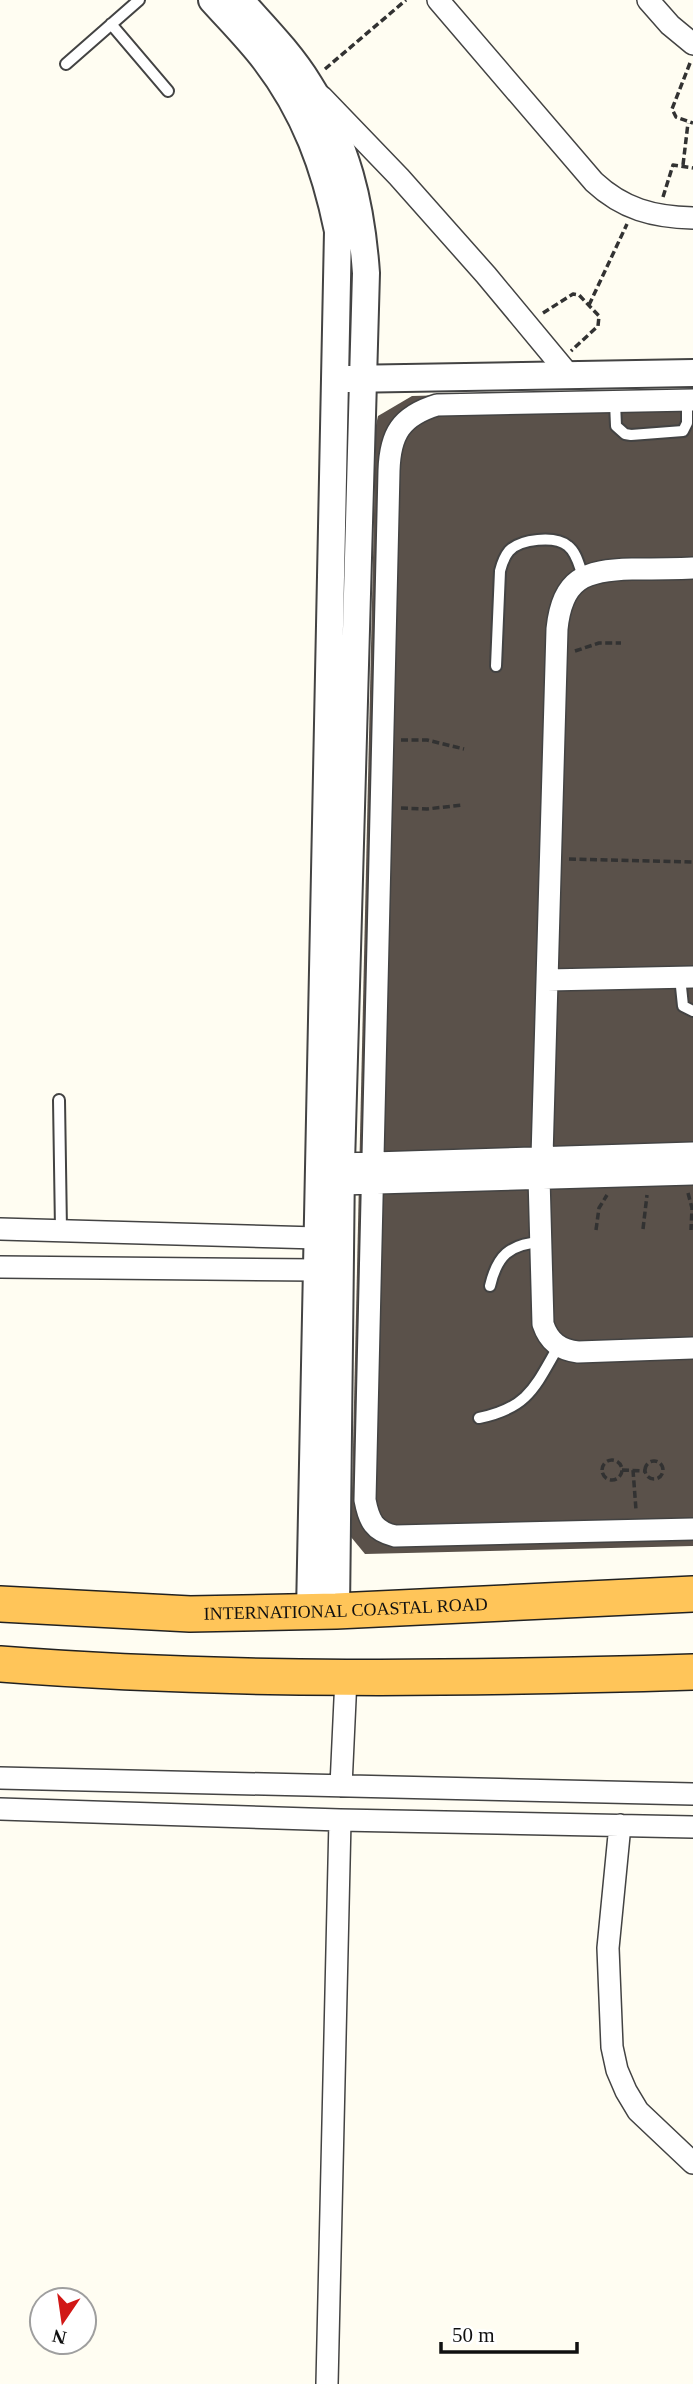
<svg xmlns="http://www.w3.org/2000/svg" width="693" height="2384" viewBox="0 0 693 2384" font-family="'Times New Roman',serif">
	<rect width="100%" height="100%" fill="#fffdf2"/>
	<path fill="#5a514a" d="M693,389v1157l-328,8 -14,-17 25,-1112 2,-9 34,-20z"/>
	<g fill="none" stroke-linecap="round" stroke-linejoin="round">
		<defs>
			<path id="service" d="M111,24l57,67
				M66,64l73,-64
				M615,402l1,24 9,8 6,1 52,-4 4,-8v-23
				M496,666l4,-95c2,-8 4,-14 9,-20 11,-12 46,-16 59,-5 9,7 11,20 15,30
				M680,977l3,29 10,5
				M59,1100l2,130
				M490,1286c7,-30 19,-42 51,-44
				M479,1418c49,-10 56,-31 79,-71"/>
			<path id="minor" d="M438,0l156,182c29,27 59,35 99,36
				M648,0l22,25 23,19
				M322,97l77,80 87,98 83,100
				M693,400l-256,5c-36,11 -47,29 -48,66l-24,1029c4,21 9,31 30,36l298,-7
				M547,980l146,-3
				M542,1157l15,-528c5,-50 27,-59 75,-60 20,0 41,0 61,-1
				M341,1164l352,-11
				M539,1177l4,147c6,18 17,26 35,28l115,-4
				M341,1184l352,-10
				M0,1229l317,9
				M0,1267l316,3
				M0,1778l693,16
				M341,1786l5,-108
				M0,1809l340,11 353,7
				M620,1825l-12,123 4,99 5,23 9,21 12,20 55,52
				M327,2384l13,-564"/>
			<path id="tertiary" d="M212,0c18,20 37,39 53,60 40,52 60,108 73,171l-28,1381
				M240,0c24,27 50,53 69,84 38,60 52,119 57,189l-25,891 -5,447
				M345,379l348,-6"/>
			<g id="trunk">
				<path id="s1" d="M0,1604l190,10 146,-3 357,-17"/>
				<path d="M0,1664c231,18 462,15 693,8"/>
			</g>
		</defs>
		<use href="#service" stroke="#434343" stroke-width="14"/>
		<use href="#minor" stroke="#434343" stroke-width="24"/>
		<use href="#tertiary" stroke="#434343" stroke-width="30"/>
		<use href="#trunk" stroke="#212121" stroke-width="38"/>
		<path stroke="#323232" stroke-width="3.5" stroke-dasharray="7 3.5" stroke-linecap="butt" d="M690,63l-18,46 4,8 17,6
			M325,69l81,-69
			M683,165l5,-42
			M663,197l10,-32 20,3
			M589,305l38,-81
			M543,313l30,-19 6,1 20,21 -1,10 -27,25
			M575,651l24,-8h22
			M401,740h26l37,9
			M401,808l26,1 35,-4
			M569,859l124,3
			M688,1193l4,15 -1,22
			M643,1229l4,-34
			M596,1230l3,-22 8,-13
			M602 1470a10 10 0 1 1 20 0a10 10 0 1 1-20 0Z
			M645 1470a9 9 0 1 1 18 0a9 9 0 1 1-18 0Z
			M622,1470l22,1
			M633,1470l3,40"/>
		<use href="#service" stroke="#fff" stroke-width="10"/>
		<use href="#minor" stroke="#fff" stroke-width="21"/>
		<use href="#tertiary" stroke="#fff" stroke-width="26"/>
		<use href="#trunk" stroke="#ffc559" stroke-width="35"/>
	</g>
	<g text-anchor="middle" stroke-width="7" stroke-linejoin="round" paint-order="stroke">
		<g font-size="18" fill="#101010" stroke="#fff">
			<text dy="6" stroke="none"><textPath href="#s1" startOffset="346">INTERNATIONAL COASTAL ROAD</textPath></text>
		</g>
	</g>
	<g transform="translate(63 2321) rotate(193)"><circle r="33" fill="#ffffff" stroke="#9f9f9f" stroke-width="2"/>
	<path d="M0-5L12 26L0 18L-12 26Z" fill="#d11816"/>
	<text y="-10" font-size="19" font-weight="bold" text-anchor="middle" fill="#101010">N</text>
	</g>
	<path d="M441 2342v10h136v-10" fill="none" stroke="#101010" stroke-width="3.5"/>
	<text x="452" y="2342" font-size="21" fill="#101010" stroke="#ffffff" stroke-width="5" paint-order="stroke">50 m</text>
</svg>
